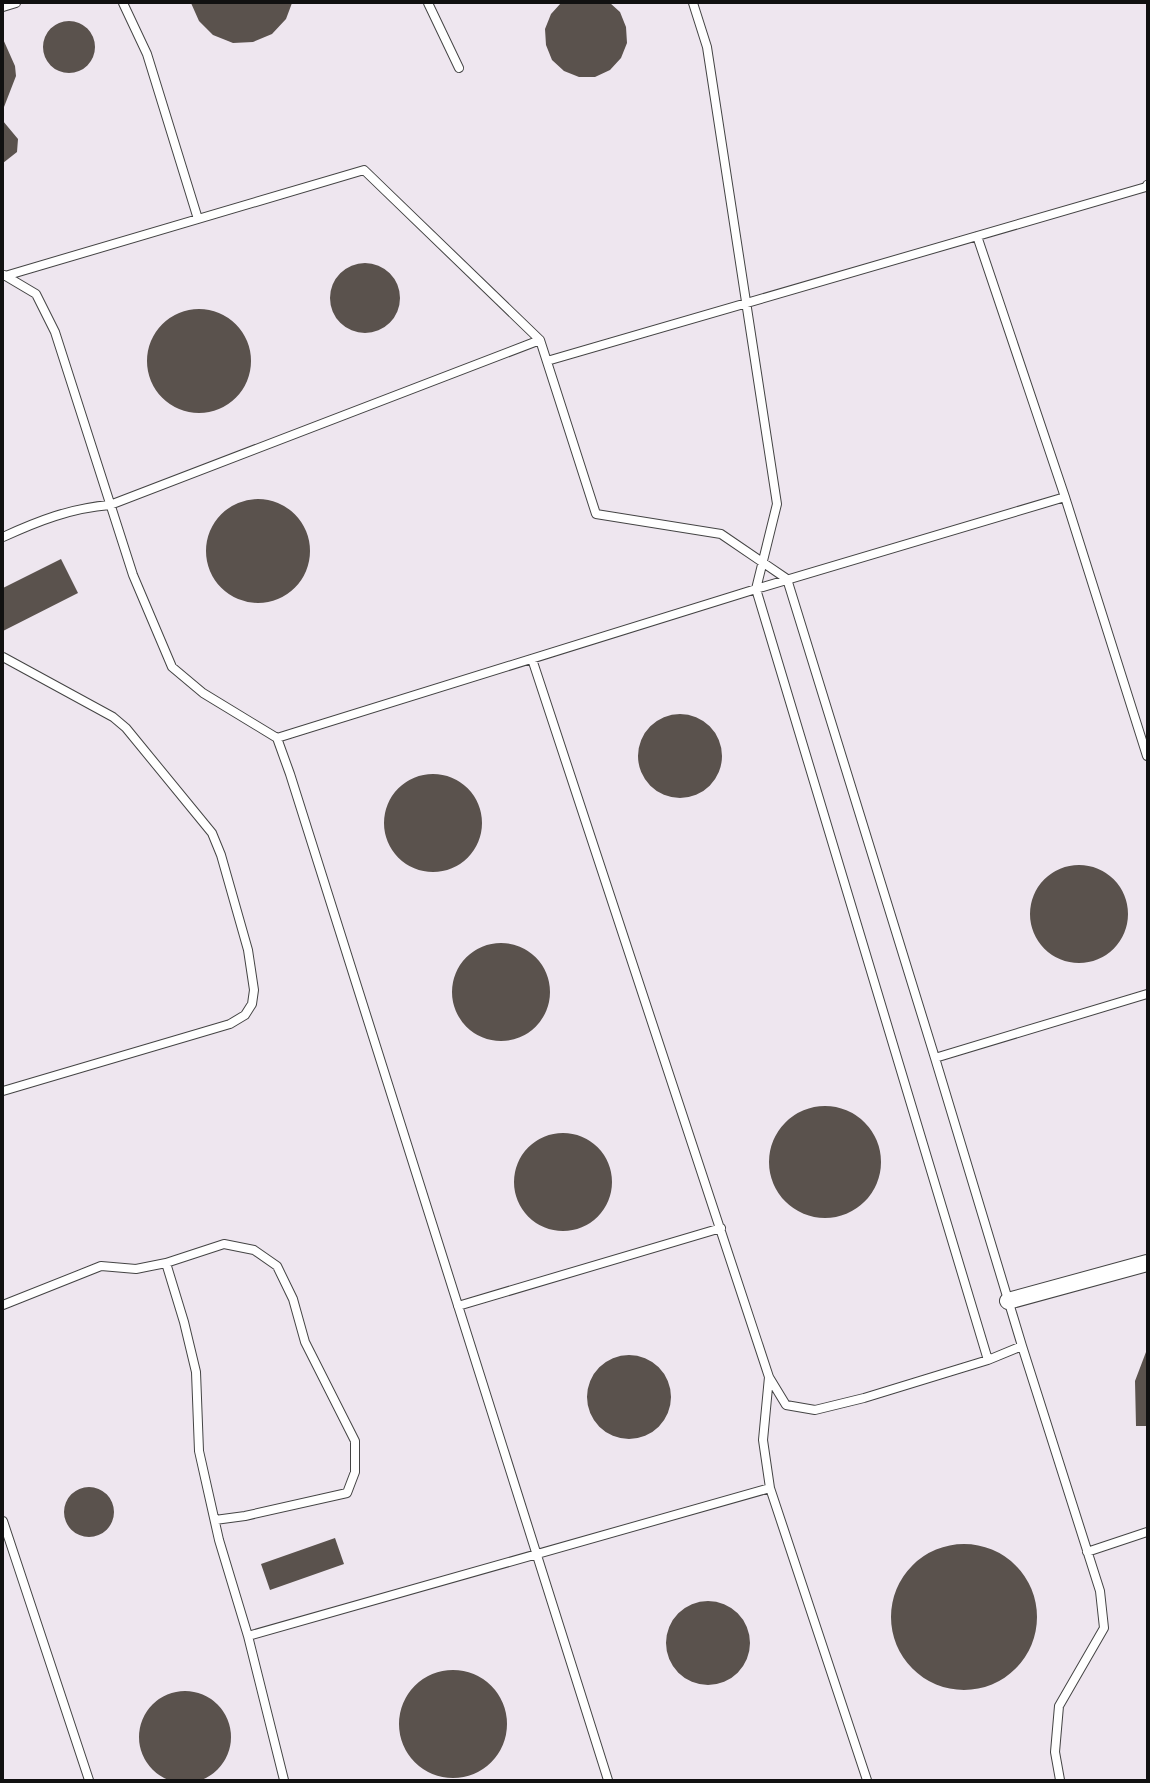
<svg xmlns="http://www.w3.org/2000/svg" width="1150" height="1783" viewBox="0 0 1150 1783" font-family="'Source Serif 4',serif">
	<rect width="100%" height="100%" fill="#fffdf5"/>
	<path fill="#eee6ef" d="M3,3h1144v1777h-1144z"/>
	<path fill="#5a524d" d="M191,3h101l-6,16 -14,15 -19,8 -20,1 -20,-8 -14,-14z
		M561,3h49l10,9 6,15 1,16 -6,15 -11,12 -15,7h-16l-15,-6 -12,-11 -6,-15 -1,-16 6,-15z
		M43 47a26 26 0 1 1 52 0a26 26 0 1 1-52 0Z
		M3,39l12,27 1,10 -12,31z
		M3,121l15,18 -1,13 -14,11z
		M330 298a35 35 0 1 1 70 0a35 35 0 1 1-70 0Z
		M147 361a52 52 0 1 1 104 0a52 52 0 1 1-104 0Z
		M206 551a52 52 0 1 1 104 0a52 52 0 1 1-104 0Z
		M61,559l17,34 -75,38v-43z
		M638 756a42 42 0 1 1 84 0a42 42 0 1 1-84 0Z
		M384 823a49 49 0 1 1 98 0a49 49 0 1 1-98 0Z
		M1030 914a49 49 0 1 1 98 0a49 49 0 1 1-98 0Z
		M452 992a49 49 0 1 1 98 0a49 49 0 1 1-98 0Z
		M769 1162a56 56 0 1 1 112 0a56 56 0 1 1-112 0Z
		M514 1182a49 49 0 1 1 98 0a49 49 0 1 1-98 0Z
		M1146,1352l1,74h-11l-1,-45z
		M587 1397a42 42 0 1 1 84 0a42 42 0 1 1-84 0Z
		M64 1512a25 25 0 1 1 50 0a25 25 0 1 1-50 0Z
		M335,1538l9,26 -74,26 -9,-26z
		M891 1617a73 73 0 1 1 146 0a73 73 0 1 1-146 0Z
		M666 1643a42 42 0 1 1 84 0a42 42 0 1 1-84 0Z
		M399 1724a54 54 0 1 1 108 0a54 54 0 1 1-108 0Z
		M139 1737a46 46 0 1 1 92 0a46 46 0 1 1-92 0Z"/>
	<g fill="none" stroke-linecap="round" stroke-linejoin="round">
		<defs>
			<path id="service" d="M123,3l24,51 51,165
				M428,3l31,65
				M693,3l14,44 70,457 -21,85 232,771
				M3,7l13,-4
				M977,236l88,261 82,259
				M4,275l32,19 19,38 78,243 39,92 31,26 74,45 13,36 318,1006
				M5,276l359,-106 176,170 56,174 125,20 66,45 148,479 87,288 78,245 4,37 -45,78 -4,46 5,28
				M547,361l599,-174 1,-2
				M3,537c35,-16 68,-29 107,-32l430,-165
				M3,657l110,60 13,11 86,105 9,22 27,95 6,40 -2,14 -7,11 -15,9 -227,67
				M532,659l237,718 17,28 29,5 49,-12 124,-38 34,-14
				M277,738l479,-149 309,-92
				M935,1058l212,-64
				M166,1263l58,-19 30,6 23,16 16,33 12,43 50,99v31l-8,21 -102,23 -30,4
				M3,1305l98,-39 35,3 30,-6 18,59 12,50 3,79 20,89 29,96
				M458,1306l263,-78
				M769,1377l-6,63 7,48 97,292
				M3,1521l86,259
				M1087,1552l60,-20
				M284,1780l-36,-144 522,-148"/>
			<path id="minor" d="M1008,1301l139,-38"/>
		</defs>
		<use href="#service" stroke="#444" stroke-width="10"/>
		<use href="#minor" stroke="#444" stroke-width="18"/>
		<use href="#service" stroke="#fff" stroke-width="8"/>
		<use href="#minor" stroke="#fff" stroke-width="16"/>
	</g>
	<rect width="1150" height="1783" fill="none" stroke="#111111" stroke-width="8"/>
</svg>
